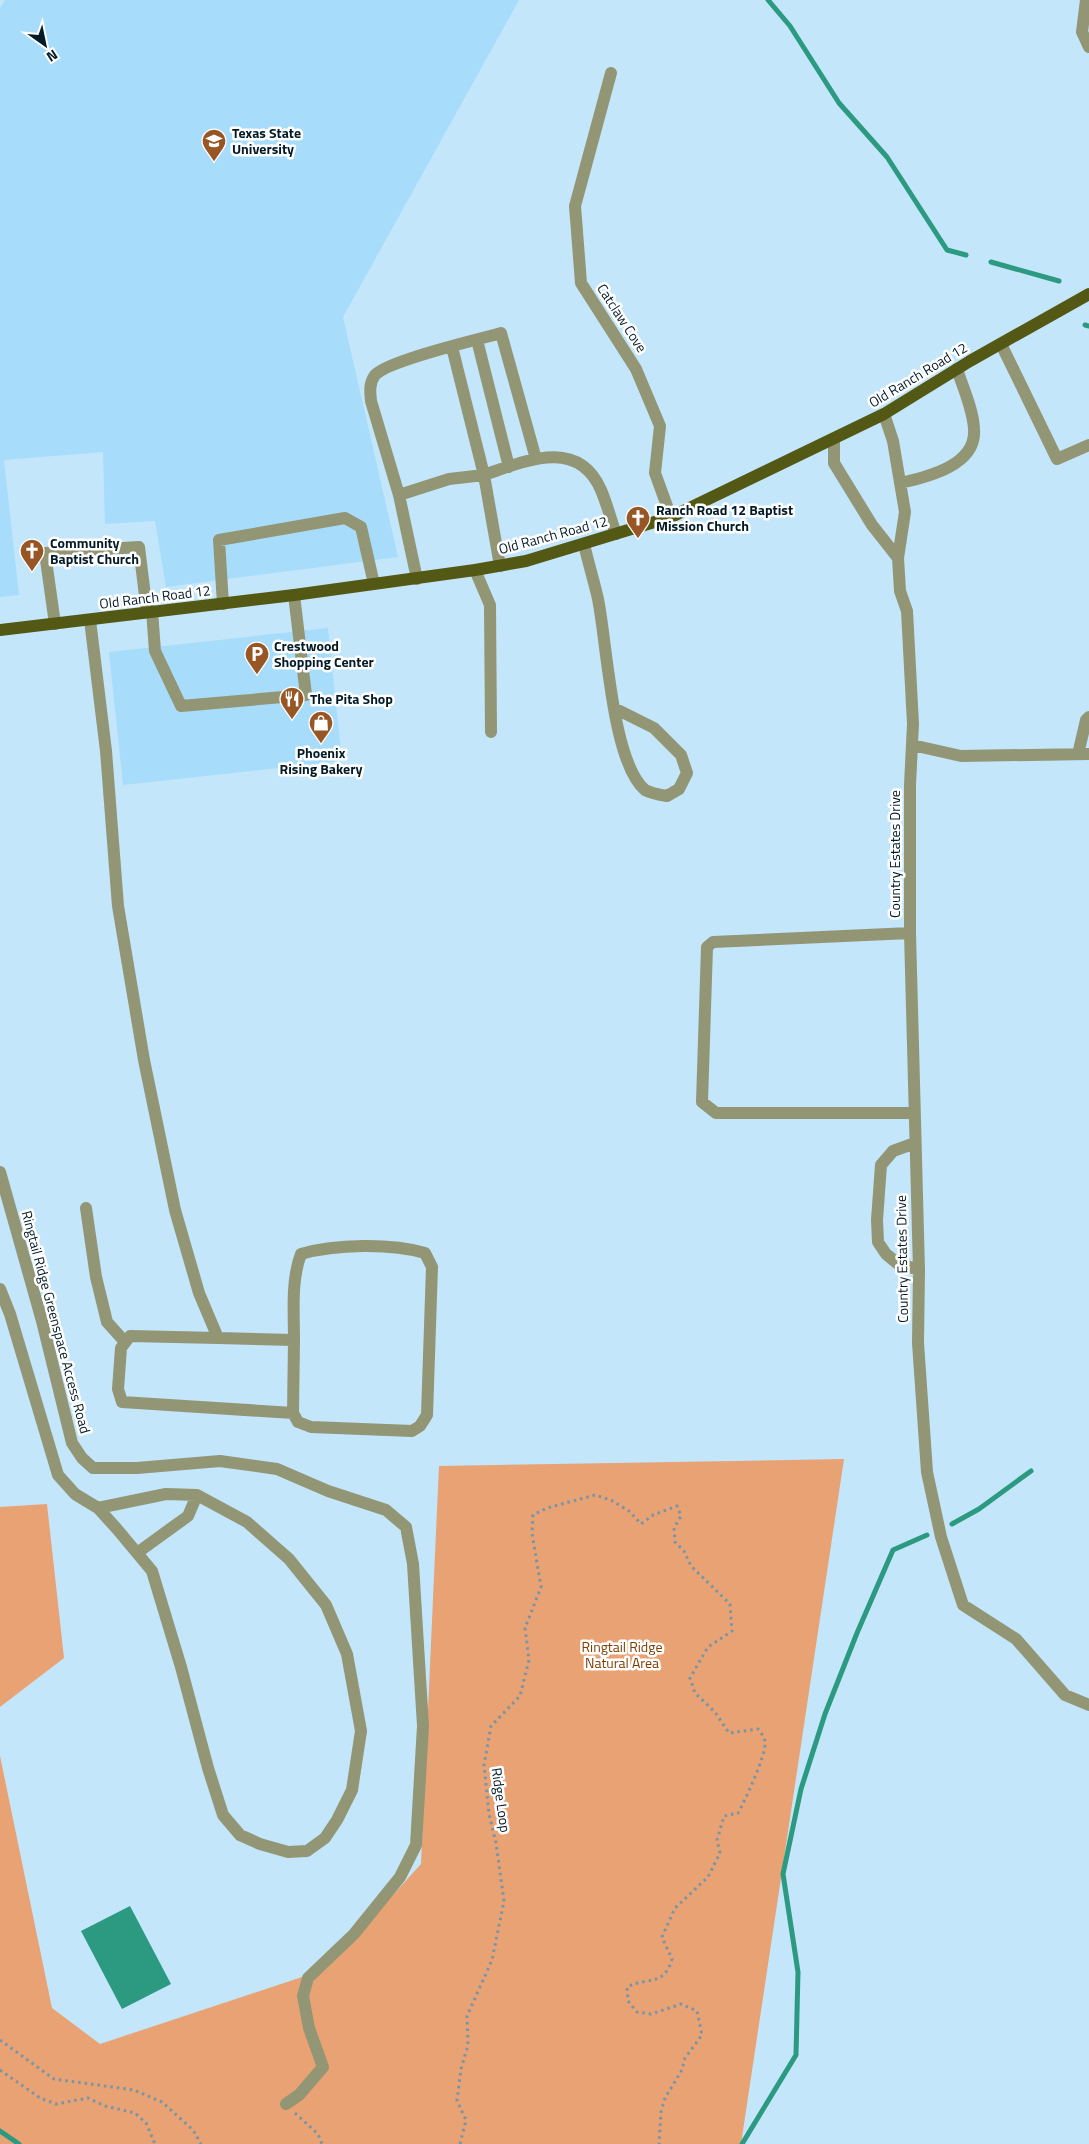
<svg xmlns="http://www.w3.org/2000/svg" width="1089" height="2144" viewBox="0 0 1089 2144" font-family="'Titillium Web',sans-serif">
	<rect width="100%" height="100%" fill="#c3e6fb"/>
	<path fill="#a7dcfb" d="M5,0h514l-176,317 55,240 -232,30 -11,-66 -50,3 -2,-72 -99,8 15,135 -19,2v-589z
		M328,628l14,133 -219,24 -14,-133z"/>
	<path fill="#e8a274" d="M844,1459l-103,685h-741v-388l52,252 48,36 226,-75 95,-105 18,-398z
		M47,1504l17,154 -64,49v-200z"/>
	<path fill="#2b9a81" d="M130,1906l41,78 -49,25 -41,-78z"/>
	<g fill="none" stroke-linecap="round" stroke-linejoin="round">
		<path stroke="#2b9a81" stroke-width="5" d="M768,0l22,26 49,77 48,54 60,93 19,5
			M991,262l68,19
			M1085,325l4,1
			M952,1524l27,-15 52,-38
			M0,2131l19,13
			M742,2144l54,-89 2,-83 -15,-98 18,-85 24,-75 32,-81 36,-83 34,-15"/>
		<path stroke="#7795a7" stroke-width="3" stroke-dasharray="2.5 4" stroke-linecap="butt" d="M0,2040l54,39 80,11 28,12 31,28 8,14
			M0,2070l40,28 16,6 32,-6 17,8 30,7 11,10 9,21
			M295,2113l23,21 4,10
			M460,2144l6,-24 -9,-19 4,-32 7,-24 -1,-29 25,-56 12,-59 -8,-58 -7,-29 -5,-49 7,-39 29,-30 9,-36 -4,-32 16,-41 -9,-54 1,-18 14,-7 48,-13 16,5 18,11 12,13 12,-9 24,-9 4,10 -7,12 1,14 9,9 7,15 39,38 2,27 -24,16 -18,31 5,15 20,19 14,21 29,-4c3,4 7,8 7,14 1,12 -20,58 -27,70l-14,3 -7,24 3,13 -12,24 -33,31 -13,29 10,22c-8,28 -23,17 -45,28l1,14 9,11 14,2 30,-10 16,7 5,24 -17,23 -3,12 -17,28 -4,14 -2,32"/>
		<path stroke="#929675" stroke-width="12" d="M1086,0l-4,32 7,15
			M611,73l-36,133 6,77 55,86 24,57 -5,47 16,44
			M477,340l32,127
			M1001,344l56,115 32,-14
			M884,414l9,27 12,71 -7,46 2,33 7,20 6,113 -3,61v148l9,337 -1,73 9,129 14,65 22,68 53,34 49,56 24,10
			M834,440v23l38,62 26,33
			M900,483c28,-6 77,-18 74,-54 -1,-20 -11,-41 -17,-60
			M399,495l-28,-94c-1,-9 -2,-18 4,-26 14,-15 102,-35 126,-42l35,126
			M584,544c4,18 10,37 14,55 9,44 14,163 47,191 5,3 16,5 22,6l12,-7 8,-16 -6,-18 -27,-27 -40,-20
			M500,566l-16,-91c41,-14 94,-38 117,15 6,14 10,30 15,44
			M475,570l15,35 1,127
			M417,579l-18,-84 50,-16 35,-4 -32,-128
			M223,604l-4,-64 126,-22 16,9 13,57
			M152,611l3,40 26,55 125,-11 -12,-100
			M90,620l16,131 12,155 26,154 31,150 24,83 19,45 76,2c0,-28 -3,-60 7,-86 34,-10 90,-11 124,-1l7,14 -5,148 -7,11 -8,5 -101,-4 -13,-5 -5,-9 1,-73
			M55,624l-10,-71 94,-6 8,65
			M912,745l49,11 128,-2
			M1078,754l8,-34 3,-3
			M910,933l-197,9 -6,5 -5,155 14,11h198
			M915,1143l-22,8 -12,14 -4,55 1,22 8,12 11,9 22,7
			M0,1172l42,149 30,122 10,15 11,10h44l83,-7 57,8 51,22 58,19 20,17 7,37 10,162 -7,119 -16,32 -46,57 -46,44 -5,18 6,32 14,39 -24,28 -13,9
			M86,1208l10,69 11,45 18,20
			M0,1289l10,25 48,161 17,19 23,14 19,21 35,42 29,96 27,101 15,47 17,20 20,9 28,8 19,-1 18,-13 12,-18 15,-30 9,-59 -14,-77 -21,-49 -37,-46 -42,-37 -50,-27 -31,-1 -68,14
			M218,1338l-88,-2 -9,12 -3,41 4,13 171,11
			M137,1553l51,-37 9,-21"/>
		<path stroke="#535814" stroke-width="12" d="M0,630l294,-35 181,-25 51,-9 145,-44 213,-103 86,-53 119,-67"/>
	</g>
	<defs>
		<symbol id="university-pin" viewBox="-11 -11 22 30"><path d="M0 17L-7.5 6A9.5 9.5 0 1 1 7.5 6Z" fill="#985624" stroke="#fff"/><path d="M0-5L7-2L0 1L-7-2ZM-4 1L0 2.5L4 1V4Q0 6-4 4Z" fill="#fff"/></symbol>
		<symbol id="church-pin" viewBox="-11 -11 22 30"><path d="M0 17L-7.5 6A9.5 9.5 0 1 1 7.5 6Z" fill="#985624" stroke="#fff"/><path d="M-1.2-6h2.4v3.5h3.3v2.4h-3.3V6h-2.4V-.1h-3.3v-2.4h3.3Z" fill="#fff"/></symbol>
		<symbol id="parking-pin" viewBox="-11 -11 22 30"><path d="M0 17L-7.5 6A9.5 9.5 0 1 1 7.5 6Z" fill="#985624" stroke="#fff"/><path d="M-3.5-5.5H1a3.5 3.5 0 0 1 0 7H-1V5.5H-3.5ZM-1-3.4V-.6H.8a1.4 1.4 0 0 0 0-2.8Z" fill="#fff"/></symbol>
		<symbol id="restaurant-pin" viewBox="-11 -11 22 30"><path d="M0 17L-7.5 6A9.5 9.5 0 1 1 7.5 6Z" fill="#985624" stroke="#fff"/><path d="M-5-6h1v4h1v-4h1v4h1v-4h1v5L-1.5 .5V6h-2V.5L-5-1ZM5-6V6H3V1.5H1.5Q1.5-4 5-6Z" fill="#fff"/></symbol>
		<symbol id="shop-pin" viewBox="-11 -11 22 30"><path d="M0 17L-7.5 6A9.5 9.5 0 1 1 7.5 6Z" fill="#985624" stroke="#fff"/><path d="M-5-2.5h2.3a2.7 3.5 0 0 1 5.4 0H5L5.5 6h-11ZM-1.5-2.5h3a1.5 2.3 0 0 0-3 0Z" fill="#fff"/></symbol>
	</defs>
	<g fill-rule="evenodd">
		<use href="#university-pin" x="200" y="127" width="28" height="38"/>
		<use href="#church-pin" x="624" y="504" width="28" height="38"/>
		<use href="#church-pin" x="18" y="537" width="28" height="38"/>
		<use href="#parking-pin" x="243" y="640" width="28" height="38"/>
		<use href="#restaurant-pin" x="278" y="685" width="28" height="38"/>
		<use href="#shop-pin" x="307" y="709" width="28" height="38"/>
	</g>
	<g text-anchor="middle" stroke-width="5" stroke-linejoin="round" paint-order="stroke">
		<g font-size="14" font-weight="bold" fill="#031b27" stroke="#fff" text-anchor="start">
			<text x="232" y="138">Texas State<tspan x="232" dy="16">University</tspan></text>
			<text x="656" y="515">Ranch Road 12 Baptist<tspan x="656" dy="16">Mission Church</tspan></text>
			<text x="50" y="548">Community<tspan x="50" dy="16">Baptist Church</tspan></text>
			<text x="274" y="651">Crestwood<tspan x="274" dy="16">Shopping Center</tspan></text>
			<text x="310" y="704">The Pita Shop</text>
			<text x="321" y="758" text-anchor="middle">Phoenix<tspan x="321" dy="16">Rising Bakery</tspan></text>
		</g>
		<g font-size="14" fill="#031b27" stroke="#fff">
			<text transform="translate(622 318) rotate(57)" y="5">Catclaw Cove</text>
			<text transform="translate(918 375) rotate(-31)" y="5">Old Ranch Road 12</text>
			<text transform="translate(553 535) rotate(-15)" y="5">Old Ranch Road 12</text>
			<text transform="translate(155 597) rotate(-7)" y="5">Old Ranch Road 12</text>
			<text transform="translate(895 854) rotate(-90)" y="5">Country Estates Drive</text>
			<text transform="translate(902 1259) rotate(-91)" y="5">Country Estates Drive</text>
			<text transform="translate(56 1322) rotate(75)" y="5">Ringtail Ridge Greenspace Access Road</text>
			<text transform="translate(501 1800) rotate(82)" y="5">Ridge Loop</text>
		</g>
		<g font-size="14" fill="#7d3d01" stroke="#fff">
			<text x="622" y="1652">Ringtail Ridge<tspan x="622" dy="16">Natural Area</tspan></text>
		</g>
	</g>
	<g transform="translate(45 45) rotate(147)" stroke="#ffffff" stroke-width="4" paint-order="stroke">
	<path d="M0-4L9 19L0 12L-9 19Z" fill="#031b27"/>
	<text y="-8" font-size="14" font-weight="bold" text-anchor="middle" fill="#031b27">N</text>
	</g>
</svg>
